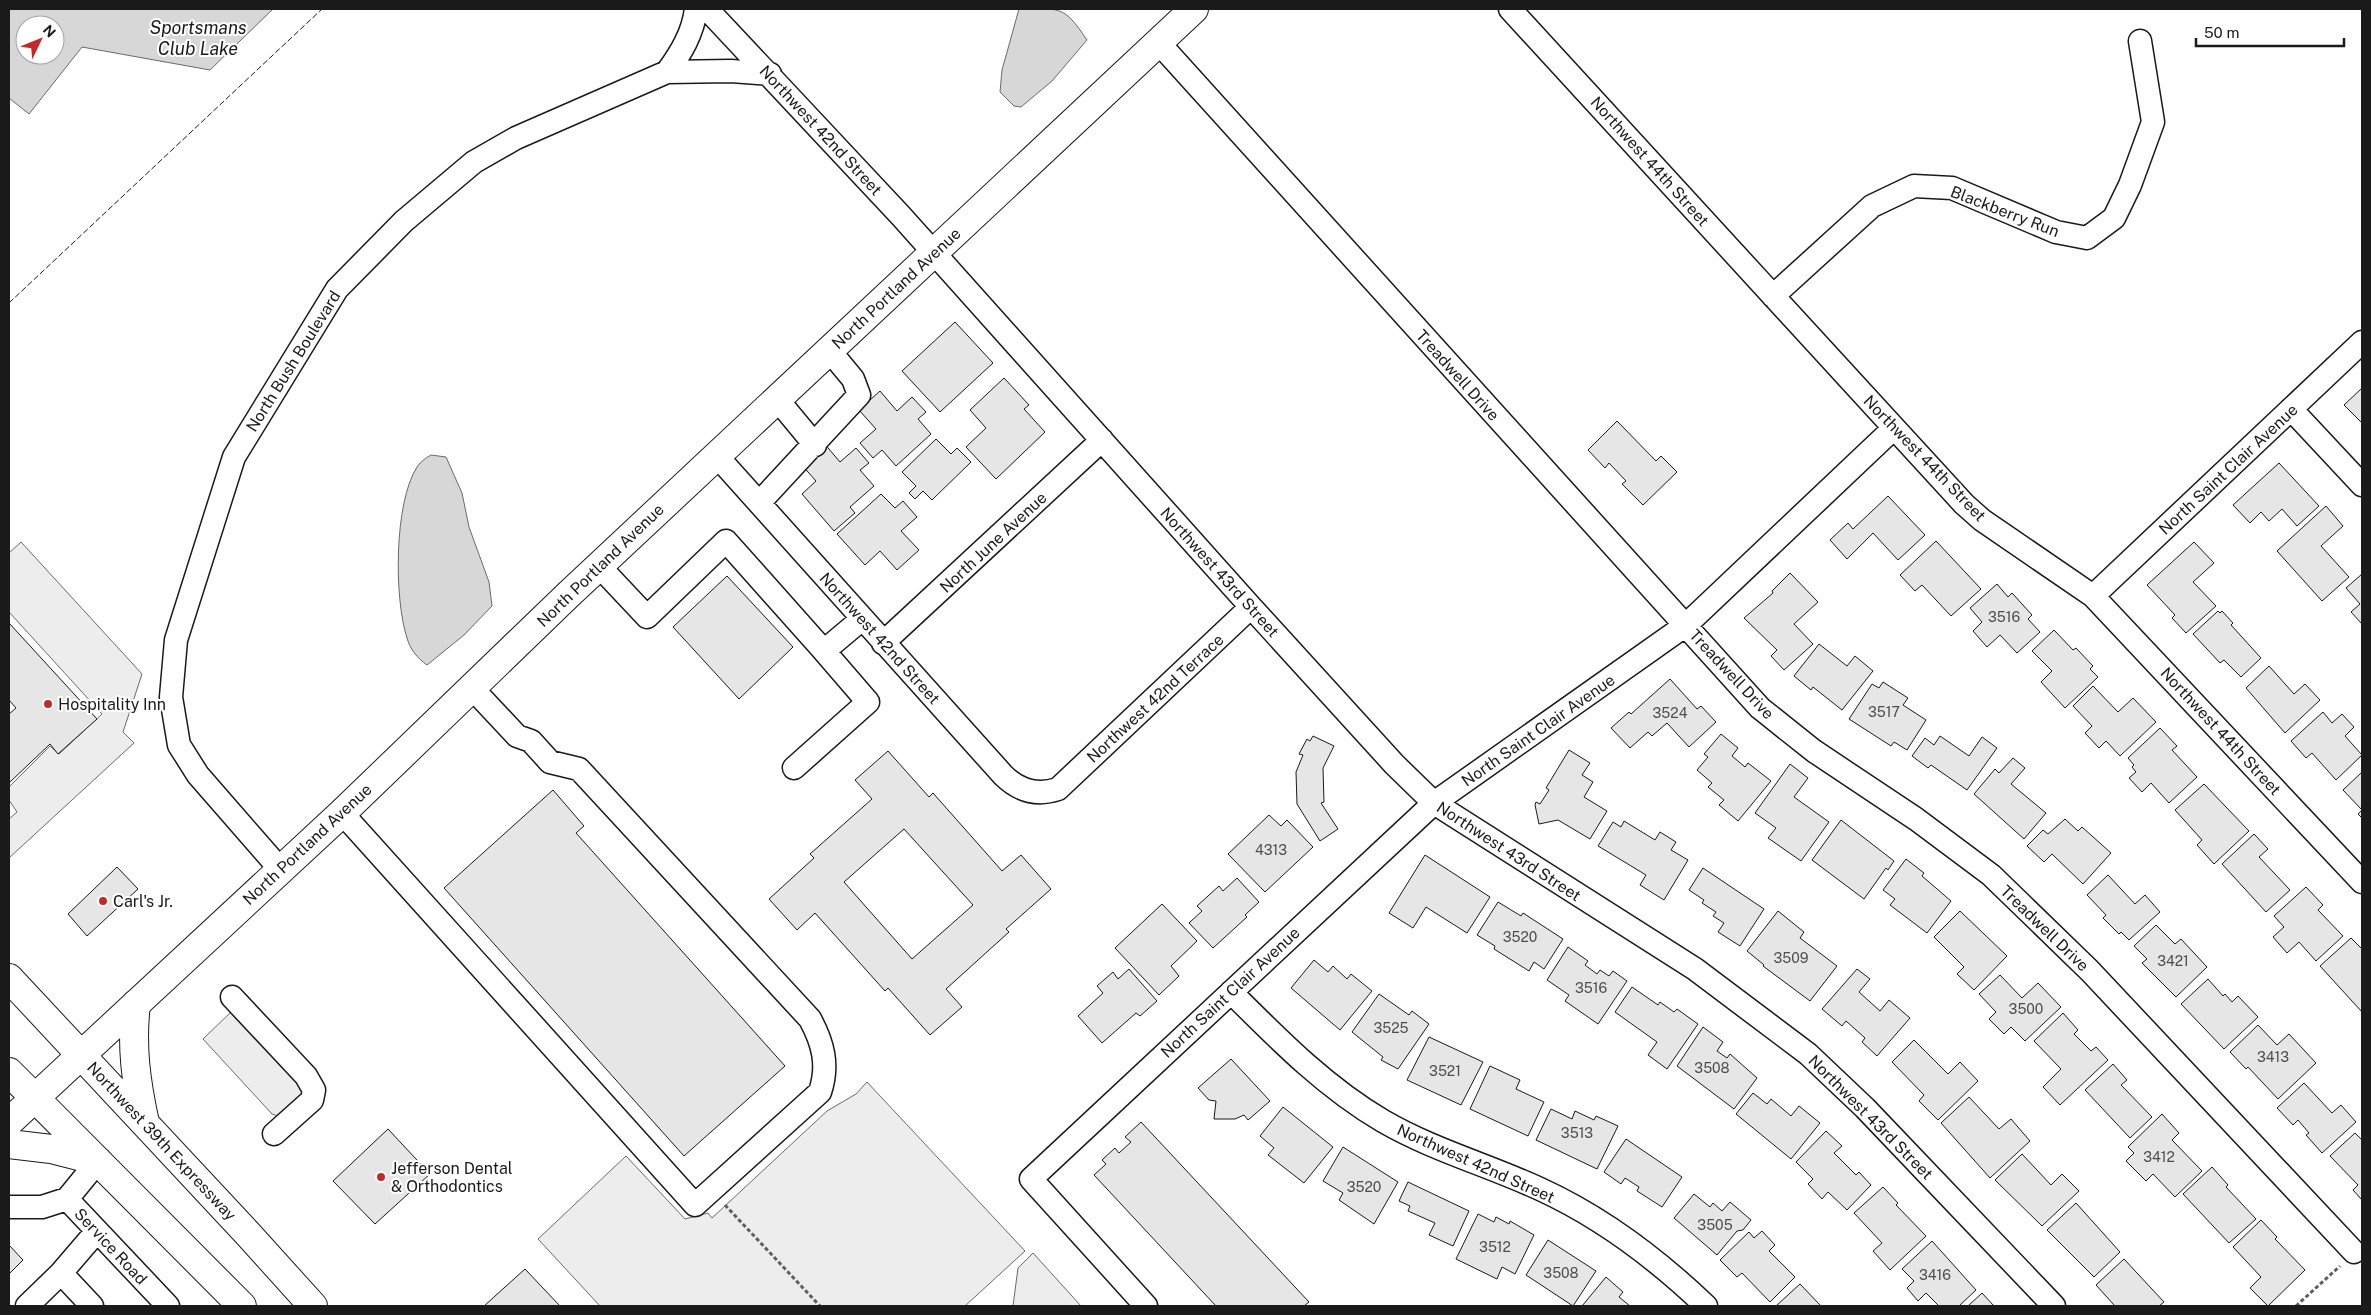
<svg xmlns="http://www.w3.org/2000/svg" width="2371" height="1315" viewBox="0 0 2371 1315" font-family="'Public Sans',sans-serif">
	<rect width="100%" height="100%" fill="#fff"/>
	<path fill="#ededed" stroke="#6a6a6a" d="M21,542l121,132 -19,58 11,11 -125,115v-39l8,-7 -8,-12v-13l41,-41 9,8 43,-40 -93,-102v-59z
		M231,1012l73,77 3,8 -29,19 -6,-2 -69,-75z
		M867,1082l158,169 -60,55h-365l-62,-67 88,-83 59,63 23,-6 4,5 115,-107 29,-17z
		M1033,1253l48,53h-68l5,-38z"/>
	<path fill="#d7d7d7" stroke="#6a6a6a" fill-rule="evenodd" d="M9,9h264l-63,61 -128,-23 -53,67 -20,-16zM25,25h30v30h-30z
		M1019,9c41,0 44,-5 68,31l-35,41 -31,26 -7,-1 -14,-14 2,-22z
		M431,455l15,2 16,36 7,34 20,55 3,24 -28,29 -37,30c-10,-7 -17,-16 -20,-27 -13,-40 -13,-135 10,-171 4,-6 9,-9 14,-12z"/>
	<path fill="#e6e6e6" stroke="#1a1a1a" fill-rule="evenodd" d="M955,322l38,41 -53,49 -38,-41z
		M1004,378l25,27 -5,4 21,23 -49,47 -30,-32 20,-19 -16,-18z
		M2362,388v35l-18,-18z
		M880,391l17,20 15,-14 14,15 -8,7 13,15 -35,32 -14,-16 -9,8 -13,-15 16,-14 -17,-19z
		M1617,421l39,40 5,-5 16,16 -34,33 -21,-21 4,-3 -17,-18 -4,5 -17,-18z
		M936,439l15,15 6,-6 14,14 -39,38 -9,-9 -8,8 -6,-6 7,-7 -14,-14z
		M823,442l17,20 16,-14 13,15 -9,7 14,16 -24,21 5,6 -21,18 -32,-37 14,-13 -16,-18z
		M2279,463l40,43 -22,20 -15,-17 -13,12 -8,-9 -11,11 -17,-18z
		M881,494l14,14 8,-7 14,16 -16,14 18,19 -22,20 -17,-19 -15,14 -28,-31z
		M1888,496l37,39 -27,25 -25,-27 -26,26 -17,-19 18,-17 5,6z
		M2326,506l17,20 -22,20 28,31 -27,24 -45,-50z
		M1936,541l45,48 -30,27 -29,-31 -7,6 -15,-16z
		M2194,542l20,21 -21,19 23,24 -30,27 -14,-15 3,-3 -28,-30z
		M1790,573l28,29 -24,22 19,20 -29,26 -13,-14 6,-6 -33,-32 29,-25 -1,-2z
		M2362,574v50l-11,-12 9,-8 -14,-16z
		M727,576l66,71 -54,52 -66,-72z
		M1997,584l11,13 4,-4 20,22 -4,4 12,13 -23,21 -17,-18 -13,12 -14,-16 9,-9 -12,-14z
		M2218,611l2,2 2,-2 11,12 -2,2 30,33 -20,19 -17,-17 -4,3 -27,-29z
		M9,623l88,96 -39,35 -8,-10 -41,39v-69l7,-6 -7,-8z
		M2054,630l19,20 3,-2 17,18 -3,3 8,8 -33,31 -24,-26 11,-11 -20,-20z
		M1819,644l28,22 8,-10 18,15 -31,39 -29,-23 -2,3 -17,-14z
		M2269,666l25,28 11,-10 15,16 -35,33 -39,-45z
		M1670,679l27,30 4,-3 15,16 -27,25 -22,-24 -15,13 -4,-4 -18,16 -19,-20 18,-16 2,2z
		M1883,682l25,16 -5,7 23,15 -19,30 -13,-8 -3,4 -42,-27 23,-35 7,4z
		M2093,686l25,26 15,-14 23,24 -36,34 -14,-15 -7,7 -14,-15 7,-7 -19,-20z
		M2323,712l9,11 10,-9 12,13 -9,9 17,19 -26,25 -24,-27 -6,5 -15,-17z
		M2160,728l17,18 -5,4 25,27 -28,26 -18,-20 -9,9 -13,-14 7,-6 -4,-5 2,-2 -6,-7z
		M1721,734l17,14 -6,8 13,11 3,-4 23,18 -33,40 -19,-16 5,-5 -16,-13 4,-4 -15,-13 11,-13 -4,-3z
		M1313,736l21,10 -11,22 1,34 -3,1 17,26 -18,12 -23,-37 -1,-32 7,-17 -4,-1 8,-15 3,2z
		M1940,736l29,20 13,-19 15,11 -30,42 -36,-25 -3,3 -16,-12 13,-18 9,7z
		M1569,750l21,13 -8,12 11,7 -9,15 23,14 -17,28 -32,-19 -19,4 -4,-19 1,-3 4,2 9,-14 -3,-2z
		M888,751l41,46 4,-4 69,78 19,-16 30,34 -45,40 3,3 -63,57 16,18 -32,28 -42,-47 -3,3 -70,-78 -18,17 -28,-31 45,-41 -4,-4 62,-55 -17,-19zM904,829l69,76 -61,54 -68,-77z
		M2013,758l12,10 -14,16 35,29 -22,26 -50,-45 21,-25 4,4z
		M1790,764l18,14 -14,19 35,25 -28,39 -33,-23 8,-10 -21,-15z
		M2362,772v46l-4,-4 4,-4 -19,-20z
		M2204,784l45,47 -35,33 -17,-19 5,-5 -27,-30z
		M553,790l31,36 -8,7 209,233 -101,90 -240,-268z
		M1269,815l12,11 6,-6 26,27 -48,45 -37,-38z
		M2065,819l13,12 4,-4 29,26 -28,31 -31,-30 -8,8 -17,-16 16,-16 5,4z
		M1841,820l53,41 -6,9 -2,-2 -22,31 -52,-39z
		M1624,821l31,19 5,-8 16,10 -5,8 17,10 -24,40 -24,-15 6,-10 -48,-29 15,-24 8,5z
		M2254,834l14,15 -9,8 31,33 -24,22 -44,-48z
		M1425,855l65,42 -23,36 -41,-26 -13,21 -24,-15z
		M1906,859l18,14 -2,3 29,25 -24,32 -37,-28 5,-6 -12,-9z
		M117,867l21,22 -51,47 -19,-22z
		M1703,868l61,41 -24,37 -22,-14 6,-9 -11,-7 3,-4 -14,-9 2,-3 -15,-10z
		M2108,875l27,29 10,-9 15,17 -31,28 -8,-8 -2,2 -16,-16 3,-3 -19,-20z
		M1237,878l22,24 -14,13 2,2 -34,31 -24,-25 13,-12 -5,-5 22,-20 4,5z
		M2306,887l17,18 -5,5 25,26 -27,25 -17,-19 -12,11 -14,-16 11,-10 -10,-11z
		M1498,902l23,14 2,-3 40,26 -19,30 -10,-7 -5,9 -35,-22 1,-3 -18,-11z
		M1162,904l35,37 -26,25 8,10 -20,19 -44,-47z
		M1778,911l26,21 -4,6 37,28 -27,35 -47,-35 1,-1 -17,-14z
		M1960,911l47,45 -33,34 -17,-16 7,-7 -30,-30z
		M2156,925l19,19 6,-5 26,28 -31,30 -34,-34 5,-4 -13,-13z
		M2351,938l11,11v63l-42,-46z
		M1568,947l20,14 -3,4 12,9 3,-4 9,6 4,-5 14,10 -29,43 -33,-23 4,-6 -22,-15z
		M1314,960l14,12 5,-6 14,13 4,-5 21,17 -32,39 -49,-42z
		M1129,969l28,32 -17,15 -4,-3 -34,30 -24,-27 25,-23 -6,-7 16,-14 5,7z
		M1857,969l13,10 -11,13 21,19 9,-11 21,18 -33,38 -15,-14 3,-4 -19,-17 -4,5 -20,-17z
		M2000,975l22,23 16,-15 23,24 -36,34 -14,-14 -7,7 -15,-15 7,-7 -17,-18z
		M2208,979l15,17 2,-2 7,8 6,-6 20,21 -34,32 -43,-45z
		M1632,987l26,18 2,-3 14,10 3,-3 21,15 -31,45 -19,-14 9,-13 -42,-30z
		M1379,994l30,21 3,-4 17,13 -31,45 -17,-9 2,-3 -31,-25z
		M2063,1013l15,17 -4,4 17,17 5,-4 12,13 -48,45 -17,-18 18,-18 -27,-28z
		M2258,1025l19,20 12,-11 27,29 -38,36 -30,-32 -2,2 -16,-17z
		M1703,1027l20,15 -6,9 10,7 3,-4 27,24 -23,31 -57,-43z
		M1429,1037l54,25 -22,43 -54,-25z
		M1914,1040l34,34 12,-12 18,19 -40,39 -19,-19 5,-6 -32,-33z
		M1231,1059l39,42 -22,19 -4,-5 -9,4h-21l2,-18 -7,-1 -11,-12z
		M2113,1064l14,16 -6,5 31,32 -22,21 -45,-48z
		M1490,1066l30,14 -4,9 28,13 -16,34 -58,-27z
		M2304,1083l28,30 9,-8 15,17 -34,31 -16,-18 3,-2 -11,-13 -5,5 -16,-17z
		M1753,1093l14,11 4,-5 20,17 8,-10 21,17 -29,36 -55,-45z
		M1969,1097l30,32 12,-10 19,22 -40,37 -49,-55z
		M1283,1107l50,40 -29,36 -36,-28 6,-7 -14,-12z
		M1551,1109l21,10 3,-8 19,9 2,-4 22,10 -21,43 -61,-29z
		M2162,1114l17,19 -7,7 30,31 -27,26 -22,-23 -7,7 -20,-20 8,-8 -6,-6z
		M1141,1122l168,180 -5,4h-88l-122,-131 12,-11 -4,-4 13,-12 4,5 12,-11 -6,-5z
		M388,1129l42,45 -55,50 -42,-43z
		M1826,1131l16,15 -8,7 22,22 3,-3 12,13 -24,25 -19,-18 -6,7 -14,-15 5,-5 -17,-17z
		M2355,1133l7,7v60l-9,-10 5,-5 -28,-29z
		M1626,1139l56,38 -20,30 -25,-16 2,-4 -14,-9 -4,6 -17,-12z
		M1343,1147l55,35 -24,42 -35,-24 4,-7 -20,-12z
		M2022,1154l29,31 11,-11 17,17 -37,35 -47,-46z
		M2212,1167l16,18 -2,2 30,32 -27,24 -46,-49z
		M1408,1182l61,29 -16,35 -24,-11 6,-12 -27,-12 2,-5 -11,-5z
		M1883,1187l15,16 -2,2 30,31 -36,34 -17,-19 9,-8 -28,-30z
		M1694,1194l16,13 3,-4 9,8 8,-9 21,18 -8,10 -6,1 -20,24 -43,-37z
		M2076,1203l44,49 -26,25 -47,-47z
		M1478,1214l16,8 2,-5 13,7 1,-3 24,14 -19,39 -13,-7 -5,12 -41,-20z
		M2261,1220l16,17 -2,2 30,31 -37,36 -18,-18 11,-11 -28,-30z
		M1762,1231l13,14 -6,6 26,26 -25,25 -28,-29 -5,4 -17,-17 29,-28 5,6z
		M1548,1240l48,31 -23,35 -47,-31z
		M1932,1241l44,49 -17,16h-20l-13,-13 -8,8 -11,-13 7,-7 -12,-12z
		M9,1245l14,15 -14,14z
		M2124,1259l40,43 -5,4h-44l-19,-21z
		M525,1269l35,37h-76z
		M1606,1277l17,15 -4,5 11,9h-48z
		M1800,1284l21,22h-45z
		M1982,1293l12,13h-26z"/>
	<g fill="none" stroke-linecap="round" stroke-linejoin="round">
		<defs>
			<path id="minor" d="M707,9l194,207 350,391 143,157 40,39 261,166 113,85 57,54 189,198
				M1510,9l454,495 18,16 111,76 269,286
				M1158,42l602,666 54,43 102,68 75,56 99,96 264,281
				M667,72c14,-19 26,-39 29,-63
				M1773,296l99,-90 42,-20 38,2 104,44 31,6 27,-20 16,-33 23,-63 -13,-81
				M777,399l38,46
				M2291,409l71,76
				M716,455l287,320c16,16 34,21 55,14l193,-182
				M759,503l100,-108 -6,-16 -24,-29
				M599,566l48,51 79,-76 98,110
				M2093,596l269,-254
				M883,643l219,-203
				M794,768l74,-66 -44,-51 38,-32
				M342,813l353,392 125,-113c9,-27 3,-49 -10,-73l-231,-250 -29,-7 -19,-21 -14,-5 -45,-48
				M280,869l-82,-94 -19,-30 -8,-48 5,-57 58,-183 103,-168 67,-68 70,-59 42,-24 151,-66 64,-1 39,3
				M1231,992c47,47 94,95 152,129 50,29 105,44 157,68 61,28 118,71 166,117
				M232,997l74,79 8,14 -2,10 -38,34
				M98,1161l-31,38 101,107
				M9,1207h33l25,-8
				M27,1306l34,-33
				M92,1306l-31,-33 36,-42
				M1146,1306l-115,-127 403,-376 252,-178 208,-197"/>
			<path id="major" d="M9,1122l333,-309 226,-218 626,-586"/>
			<path id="highway" d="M9,978l239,256 65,72
				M136,1004c-5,42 0,78 9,119
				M9,1072l233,234
				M9,1144l42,5 47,12"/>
		</defs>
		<use href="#minor" stroke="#1a1a1a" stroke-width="25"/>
		<use href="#major" stroke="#1a1a1a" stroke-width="30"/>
		<use href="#highway" stroke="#1a1a1a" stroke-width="30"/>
		<path stroke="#5f5f5f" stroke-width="3" stroke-dasharray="4 2.5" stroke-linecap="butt" d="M725,1205l95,101
			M2296,1306l44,-40"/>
		<use href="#minor" stroke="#fff" stroke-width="22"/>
		<use href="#major" stroke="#fff" stroke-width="28"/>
		<use href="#highway" stroke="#fff" stroke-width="28"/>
		<path stroke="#1a1a1a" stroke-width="1" stroke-dasharray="6 2.5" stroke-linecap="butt" d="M9,303l313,-294"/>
	</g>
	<g fill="#c62828" stroke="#fff" stroke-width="2">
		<circle cx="48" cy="704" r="5"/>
		<circle cx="103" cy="901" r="5"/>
		<circle cx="381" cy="1177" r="5"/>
	</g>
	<g text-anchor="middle" stroke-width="4" stroke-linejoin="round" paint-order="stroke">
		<g font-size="14" fill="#4d4d4d">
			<text x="2004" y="622">3516</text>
			<text x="1884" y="717">3517</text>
			<text x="1670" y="718">3524</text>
			<text x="1271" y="855">4313</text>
			<text x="1520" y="942">3520</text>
			<text x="1791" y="963">3509</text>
			<text x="2173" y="966">3421</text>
			<text x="1591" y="993">3516</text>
			<text x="2026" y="1014">3500</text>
			<text x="1391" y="1033">3525</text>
			<text x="2273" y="1062">3413</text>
			<text x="1712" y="1073">3508</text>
			<text x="1445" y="1076">3521</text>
			<text x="1577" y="1138">3513</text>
			<text x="2159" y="1162">3412</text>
			<text x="1364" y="1192">3520</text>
			<text x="1715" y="1230">3505</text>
			<text x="1495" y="1252">3512</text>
			<text x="1561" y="1278">3508</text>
			<text x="1935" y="1280">3416</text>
		</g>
		<g font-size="16" fill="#1a1a1a" stroke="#fff">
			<text transform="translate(821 130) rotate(47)" y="6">Northwest 42nd Street</text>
			<text transform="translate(1650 161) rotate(48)" y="6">Northwest 44th Street</text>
			<text transform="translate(2005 211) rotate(21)" y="6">Blackberry Run</text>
			<text transform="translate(896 288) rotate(-43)" y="6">North Portland Avenue</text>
			<text transform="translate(293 361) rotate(-58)" y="6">North Bush Boulevard</text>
			<text transform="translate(1458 375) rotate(48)" y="6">Treadwell Drive</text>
			<text transform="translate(1925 458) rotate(46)" y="6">Northwest 44th Street</text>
			<text transform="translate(2228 469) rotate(-43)" y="6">North Saint Clair Avenue</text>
			<text transform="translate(993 542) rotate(-43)" y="6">North June Avenue</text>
			<text transform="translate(600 565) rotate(-44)" y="6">North Portland Avenue</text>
			<text transform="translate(1220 572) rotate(48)" y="6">Northwest 43rd Street</text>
			<text transform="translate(880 638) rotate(48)" y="6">Northwest 42nd Street</text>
			<text transform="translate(1732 674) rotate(47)" y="6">Treadwell Drive</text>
			<text transform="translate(1155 698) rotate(-43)" y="6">Northwest 42nd Terrace</text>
			<text transform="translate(1538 730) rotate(-35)" y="6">North Saint Clair Avenue</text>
			<text transform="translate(2221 731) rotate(47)" y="6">Northwest 44th Street</text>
			<text transform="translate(307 844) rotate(-43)" y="6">North Portland Avenue</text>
			<text transform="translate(1509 851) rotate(33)" y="6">Northwest 43rd Street</text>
			<text transform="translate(2045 928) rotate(44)" y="6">Treadwell Drive</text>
			<text transform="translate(1230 992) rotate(-43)" y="6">North Saint Clair Avenue</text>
			<text transform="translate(1871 1117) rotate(45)" y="6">Northwest 43rd Street</text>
			<text transform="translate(162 1141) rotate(47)" y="6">Northwest 39th Expressway</text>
			<text transform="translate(1476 1163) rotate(24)" y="6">Northwest 42nd Street</text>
			<text transform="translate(111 1246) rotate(47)" y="6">Service Road</text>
		</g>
		<g font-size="16" fill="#1a1a1a" stroke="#fff" text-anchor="start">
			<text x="58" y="710">Hospitality Inn</text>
			<text x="113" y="907">Carl's Jr.</text>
			<text x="391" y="1174">Jefferson Dental<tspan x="391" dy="18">&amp; Orthodontics</tspan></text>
		</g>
		<g font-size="18" font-style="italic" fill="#1a1a1a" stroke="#fff">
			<text x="198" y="34">Sportsmans<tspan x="198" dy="21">Club Lake</tspan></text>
		</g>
	</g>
	<rect width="2371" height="1315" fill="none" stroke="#1a1a1a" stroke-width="20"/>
	<g transform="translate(40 40) rotate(47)"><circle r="24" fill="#ffffff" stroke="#a3a3a3"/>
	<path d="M0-4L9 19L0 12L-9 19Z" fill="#c62828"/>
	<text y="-8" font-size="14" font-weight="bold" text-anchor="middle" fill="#1a1a1a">N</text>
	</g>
	<path d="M2196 38v8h148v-8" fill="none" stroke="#1a1a1a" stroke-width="2.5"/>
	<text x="2204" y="38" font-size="15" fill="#1a1a1a" stroke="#ffffff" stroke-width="4" paint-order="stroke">50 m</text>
</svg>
